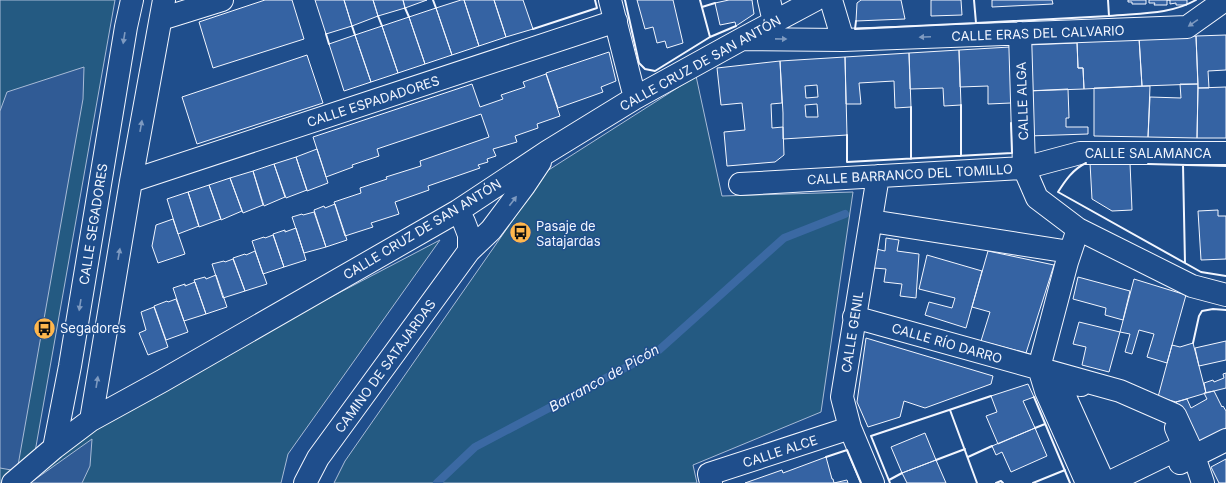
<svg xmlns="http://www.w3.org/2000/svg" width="1226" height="483" viewBox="0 0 1226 483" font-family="Inter,sans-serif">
	<rect width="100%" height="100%" fill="#1f4e8c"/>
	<path fill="#245a82" stroke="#a8bbd7" d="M0,0h115l-80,452 405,-212 -152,214 -7,29h-281z
		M696,76l26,120 131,-4 -32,220 -128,53 4,18h-363l11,-22 202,-290z"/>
	<path fill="#305b95" stroke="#a8bbd7" d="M84,67l-1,32 -66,372 -17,-3v-357l7,-19z
		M92,439l-2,27 -8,17h-52z"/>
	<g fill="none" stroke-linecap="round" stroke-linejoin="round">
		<path stroke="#3b69a3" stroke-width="8" d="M437,483l38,-36 184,-97 125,-112 61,-24"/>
	</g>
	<path fill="#3563a3" stroke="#f2f6ff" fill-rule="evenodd" d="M265,0h27l12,39 -91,29 -14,-46z
		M315,0h29l8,26 -26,8z
		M344,0h29l5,16 -26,10z
		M373,0h30l2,8 -27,8z
		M403,0h24l-22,8z
		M461,0h3l15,46 -27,9 -16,-47z
		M464,0h30l12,37 -27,9z
		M494,0h29l10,29 -27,8z
		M637,0h36l10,43 -16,5 -2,-7 -8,2 -4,-16 -8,2z
		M729,0h23l2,14 -18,12 -1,-4 -15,3 -5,-22z
		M861,0h40l4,19 -49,2 1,-18z
		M931,0h30l1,15 -31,1z
		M992,0h60l1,4 -61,3z
		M1128,0h18v4h-14v-2h-4z
		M1149,0h38v5h-11v-2l-6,1v-4h-3v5h-13l1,-2h-6z
		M436,8l16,47 -27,9 -16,-47z
		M409,17l16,47 -27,9 -16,-47z
		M382,26l16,47 -27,9 -16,-47z
		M355,35l16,47 -27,9 -15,-47z
		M1226,35v35l-18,1 1,17h-11l-2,-52z
		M1139,36l3,50 -58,3 -1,-21h-5l-1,-28z
		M1196,36l2,48 -56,2 -3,-47z
		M1077,43l1,25h5l1,21 -57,2 -1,-46z
		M1010,47l1,56 -23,1v-18l-28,1 -1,-37z
		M959,50l2,55 -17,1 -1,-18 -33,1 -1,-36z
		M609,52l7,29 -15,6 2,5 -45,16 -12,-35z
		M909,53l2,54 -16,1 -1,-27 -35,2 2,21h-15l-1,-47z
		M307,55l16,48 -126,41 -15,-47z
		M845,57l2,78 -64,4v-26l-3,-52zM817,85l1,12 -12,1 -1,-12zM817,104l1,13h-12l-1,-12z
		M780,61l2,42 -11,1 1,24 11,-1 1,28 -9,7 -48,4 -3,-34 21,-2 -3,-27 -21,2 -4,-37z
		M546,74l14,42 -23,8 1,4 -23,8 2,6 -24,7 3,7 -9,3 1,3 -10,3 2,3 -52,18 1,4 -34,12 4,12 -28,9 2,4 -28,9 -11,-34 27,-9 -1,-5 27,-9 -1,-2 35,-11 -1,-5 69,-24 -8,-23 -104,35 2,7 -27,9 1,2 -27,10 -13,-40 159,-53 8,23 23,-8 -2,-4 24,-8 -2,-5z
		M1180,84h18l-1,54 -49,-1 2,-40 31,1z
		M1150,86l-2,51 -54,-1v-48z
		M1226,87v51h-29l1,-50z
		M1068,89l1,29h-3v9h22v7l-60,2 -1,-45z
		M317,149l11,34 -21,8 -11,-34z
		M296,157l11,33 -21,8 -12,-34z
		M1090,163h40l2,47 -20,1 -20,-12z
		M274,164l11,33 -21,9 -11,-35z
		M253,171l10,34 -20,8 -13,-35z
		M230,178l12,33 -21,9 -12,-35z
		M209,185l12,34 -22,8 -11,-35z
		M188,192l11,34 -21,8 -11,-35z
		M335,204l12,36 -21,7 -12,-37 10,-4 1,2z
		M1218,210v6h8v43l-25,1 -3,-49z
		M314,212l12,35 -22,6 -12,-36 10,-3 1,1z
		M173,219l12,35 -27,9 -6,-17 4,-21z
		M296,228l10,32 -22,7 -11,-33 12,-4v2z
		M273,235l11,32 -21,7 -11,-33 12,-4 1,1z
		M886,238l13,2 -2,11 22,3 -3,44 -16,-2 2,-12 -18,-2 2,-13 -12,-1 2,-19 9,2z
		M255,251l12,33 -22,7 -12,-33 12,-4 1,1z
		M988,251l66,14 -28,88 -45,-12 9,-29 -18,-5z
		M927,255l55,16 -16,57 -41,-13 4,-13 23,6 3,-10 -36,-9z
		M233,259l12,32 -22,7 -11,-34 12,-3 1,1z
		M216,275l11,32 -21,7 -12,-34 11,-3 1,2z
		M1078,277l52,14 -7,29 -18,-5 1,-7 -33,-9z
		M1134,279l52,16 -19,68 -20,-6 7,-23 -15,-4 -7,24 -7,-2 5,-18 -10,-2z
		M195,282l11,32 -22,7 -11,-33 12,-4v2z
		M176,299l12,33 -22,8 -12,-34 13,-5 1,1z
		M154,307l14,40 -20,8 -9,-22 7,-3 -5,-18z
		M1079,322l41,10 -11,40 -27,-7 4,-18 -13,-3z
		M866,338l127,38 -2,8 -66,24 -21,-7 -4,16 -32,10 -11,-25z
		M1226,341v19l-27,6 -4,-18z
		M1193,343l13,50 -30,9 -18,-5 14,-52 8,2z
		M1226,373v15l-20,5 -2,-10 9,-3 1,2 10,-4 -1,-4z
		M1028,384l6,13 -11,4 12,27 -37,16 -12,-28 11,-4 -6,-16z
		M1214,391l8,16 1,-1 3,5v17l-29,15 -21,-41 11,-3 4,9 16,-9 -3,-6z
		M1035,428l12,28 -36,16 -9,-20 -6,3 -4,-9z
		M925,433l11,27 -34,13 -11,-26z
		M826,457l6,22h1l1,4 13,-3 1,3h-103l37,-13 1,3z
		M1226,459v24h-7l-8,-16z
		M936,460l10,23h-39l-5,-10z"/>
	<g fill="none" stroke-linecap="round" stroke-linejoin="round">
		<defs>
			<path id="minor" d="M610,0l25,98
				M769,0l5,22
				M831,0l12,40
				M161,19l61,-19
				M1020,33l4,135 13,30 41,31 114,57 34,9
				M745,39l98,1 344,-13 38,-27
				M131,181l485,-160
				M740,184l284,-16 56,-15h146
				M458,211l6,11 5,13v16
				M871,221l199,31
				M1078,229l-11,33 -28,106 7,23 41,92
				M854,317l266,74 55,24 19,41 9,27
				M1081,385l-15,-4 -5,2v5l43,95
				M91,420l40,-239 33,-181
				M54,448l16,-82 56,-339 6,-27
				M1180,463l46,-23
				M13,483l41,-35 37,-28 71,-39 296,-170 89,-59 88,-54 107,-59 73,-39
				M305,483l13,-25 151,-207 22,-21 33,-44 16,-24
				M711,483l-2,-9 141,-46
				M873,483l-23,-55 -8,-31 36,-221
				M1108,483l76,-37 -8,-18"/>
		</defs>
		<use href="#minor" stroke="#f2f6ff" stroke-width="24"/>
		<use href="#minor" stroke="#1f4e8c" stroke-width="22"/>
		<path stroke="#f2f6ff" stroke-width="2" d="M433,0l3,8
			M625,0l14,63 6,6 10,2 55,-34 -10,-37
			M974,0l2,23 133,-7
			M1108,0l1,16c29,-3 61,-1 87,-16
			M702,7l13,-4
			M405,8l4,9
			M378,16l4,10
			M856,21l-1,8 121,-6
			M352,26l3,9
			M533,29l64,-21 -2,-8
			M326,34l3,10
			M710,37l26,-11
			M961,105v51
			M911,107v52
			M847,135v27l165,-9 -1,-30
			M1086,163c-13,6 -21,18 -28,29l143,80 25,4
			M1148,164l78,2
			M1183,165l2,98
			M1193,343l6,-27 3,-5 11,-2 13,1
			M1034,397l36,86
			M950,410l27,73
			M1035,428l10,-4
			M826,457l21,-7 14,33
			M968,457l24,-11
			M936,460l29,-11
			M889,480l13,-7
			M890,483l-19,-47 120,-40
			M996,483l5,-2 2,2
			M1033,483l32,-13"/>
	</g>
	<defs><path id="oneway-solid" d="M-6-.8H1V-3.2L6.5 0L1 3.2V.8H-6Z"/></defs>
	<g fill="#7e9ac0">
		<use href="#oneway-solid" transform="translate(1193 23) rotate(145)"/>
		<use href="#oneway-solid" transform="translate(925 37) rotate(178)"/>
		<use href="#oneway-solid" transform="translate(124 38) rotate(99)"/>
		<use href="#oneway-solid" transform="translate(781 39) rotate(1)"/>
		<use href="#oneway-solid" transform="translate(141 126) rotate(-80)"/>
		<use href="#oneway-solid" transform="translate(513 201) rotate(-53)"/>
		<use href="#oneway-solid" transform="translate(119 254) rotate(-80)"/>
		<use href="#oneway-solid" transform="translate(80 305) rotate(99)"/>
		<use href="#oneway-solid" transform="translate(97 382) rotate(-81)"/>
	</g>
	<defs>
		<symbol id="bus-disc" viewBox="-11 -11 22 22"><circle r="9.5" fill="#ffb74d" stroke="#1f4e8c"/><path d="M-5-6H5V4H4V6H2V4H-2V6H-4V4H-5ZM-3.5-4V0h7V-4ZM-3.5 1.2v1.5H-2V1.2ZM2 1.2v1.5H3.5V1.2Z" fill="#111"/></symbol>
	</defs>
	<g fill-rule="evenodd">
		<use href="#bus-disc" x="508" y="220" width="25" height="25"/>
		<use href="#bus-disc" x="32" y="316" width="25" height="25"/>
	</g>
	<g text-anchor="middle" stroke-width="3" stroke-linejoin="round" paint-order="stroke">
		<g font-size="13" fill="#f2f6ff" stroke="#1f4e8c">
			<text transform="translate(1038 33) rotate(-2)" y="5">CALLE ERAS DEL CALVARIO</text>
			<text transform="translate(700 63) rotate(-29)" y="5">CALLE CRUZ DE SAN ANTÓN</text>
			<text transform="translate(373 101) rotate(-18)" y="5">CALLE ESPADADORES</text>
			<text transform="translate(1022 101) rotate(-92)" y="5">CALLE ALGA</text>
			<text x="1148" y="158">CALLE SALAMANCA</text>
			<text transform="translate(910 174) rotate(-3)" y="5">CALLE BARRANCO DEL TOMILLO</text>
			<text transform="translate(93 224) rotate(-81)" y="5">CALLE SEGADORES</text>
			<text transform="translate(422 229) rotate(-31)" y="5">CALLE CRUZ DE SAN ANTÓN</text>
			<text transform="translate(852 332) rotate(-81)" y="5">CALLE GENIL</text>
			<text transform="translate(947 343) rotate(16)" y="5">CALLE RÍO DARRO</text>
			<text transform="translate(385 366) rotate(-54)" y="5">CAMINO DE SATAJARDAS</text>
			<text transform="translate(780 451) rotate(-18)" y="5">CALLE ALCE</text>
		</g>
		<g font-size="13" fill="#f2f6ff" stroke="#1f4e8c" text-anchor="start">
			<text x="536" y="231">Pasaje de<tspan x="536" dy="15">Satajardas</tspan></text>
			<text x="60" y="333">Segadores</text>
		</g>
		<g font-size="14" font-style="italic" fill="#f2f6ff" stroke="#1f4e8c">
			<text transform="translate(604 378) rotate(-29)" y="5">Barranco de Picón</text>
		</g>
	</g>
</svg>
